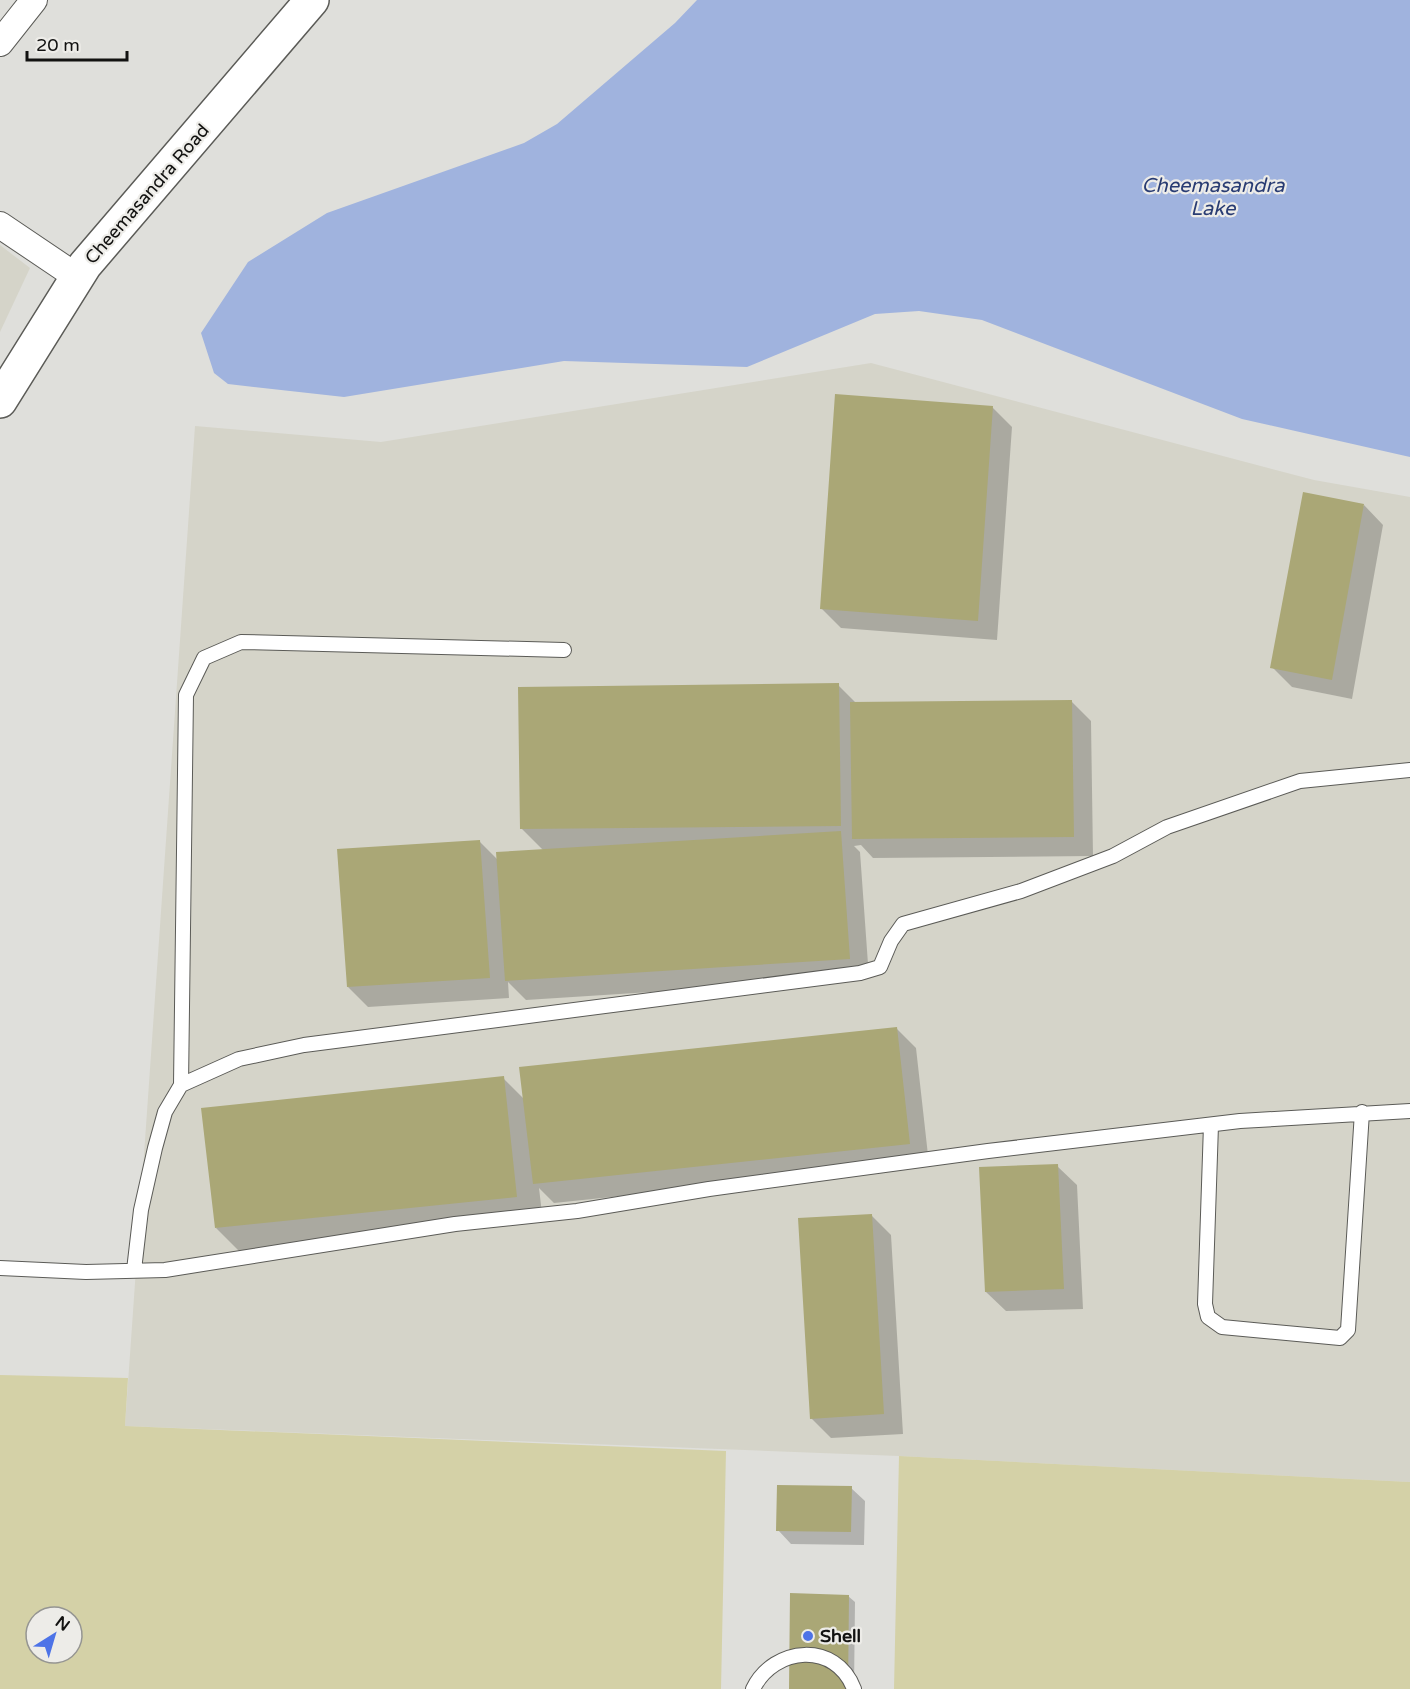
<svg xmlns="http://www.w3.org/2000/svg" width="1410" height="1689" viewBox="0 0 1410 1689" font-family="'Varela Round',sans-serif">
	<rect width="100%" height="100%" fill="#dfdfdb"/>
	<path fill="#d5d4c9" d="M0,245l30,23 -30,64z
		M871,363l443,117 96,17v985l-511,-26 -774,-30 70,-1000 186,16z"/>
	<path fill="#d4d1a7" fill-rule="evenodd" d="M0,1375l128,3 -3,48 601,25 -5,238h-721zM36,1617h36v36h-36z
		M899,1456l511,26v207h-516z"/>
	<path fill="#a0b3de" d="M697,0h713v457l-168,-38 -260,-99 -63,-9 -44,3 -128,53 -183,-6 -220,36 -116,-13 -14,-11 -13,-40 47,-71 79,-49 197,-70 33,-19 118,-101z"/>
	<path fill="#0003" d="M992,407l20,20 -15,213 -156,-12 -20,-20z
		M1364,505l19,20 -31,174 -60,-12 -20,-20z
		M838,685l19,19 214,-3 20,20 2,135 -220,2 -12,-13 -7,1 6,6 9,126 -343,22 -18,-18 1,16 -141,9 -20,-20 131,-146 19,19 46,-9 -22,-22z
		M896,1028l20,20 13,116 -375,39 -15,-15 4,34 -301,32 -26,-26 287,-150 21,21z
		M1057,1166l20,19 6,124 -77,2 -20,-19z
		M871,1215l20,20 12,199 -72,4 -20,-20z
		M851,1488l14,13 -1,44 -73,-1 -13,-14z
		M848,1596l7,6 -1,87h-64z"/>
	<path fill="#aaa776" d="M835,394l158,12 -15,215 -158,-12z
		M1303,492l61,12 -32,176 -62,-12z
		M839,683l2,143 -321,3 -2,-142z
		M1072,700l2,137 -222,2 -2,-137z
		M841,831l9,128 -345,22 -9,-129z
		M480,840l10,138 -143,9 -10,-138z
		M897,1027l13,117 -377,40 -14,-117z
		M504,1076l13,121 -302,31 -14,-120z
		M1058,1164l6,125 -79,3 -6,-125z
		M872,1214l12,200 -74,5 -12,-201z
		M777,1485l75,1 -1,46 -75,-1z
		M790,1593l59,2 -1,94h-59z"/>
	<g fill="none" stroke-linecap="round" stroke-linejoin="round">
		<defs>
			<path id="lane" d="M181,1085l5,-390 18,-37 37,-16 323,8
				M1211,1125l-6,179 3,13 14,10 118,11 8,-8 14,-218
				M0,1268l86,4 79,-2 290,-46 122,-13 132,-22 279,-38 252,-30 170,-10
				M134,1270l7,-60 14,-62 10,-36 16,-27 58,-26 65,-14 556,-72 20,-6 11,-26 12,-17 118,-33 92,-35 54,-29 133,-46 110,-11
				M753,1689c21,-43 83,-48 101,0"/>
			<path id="street" d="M0,43l34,-43
				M0,225l77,52"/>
			<path id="secondary" d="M0,401l85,-136 227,-265"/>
		</defs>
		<use href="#lane" stroke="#5b5b57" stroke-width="16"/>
		<use href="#street" stroke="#5b5b57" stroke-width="28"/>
		<use href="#secondary" stroke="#5b5b57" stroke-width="36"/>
		<use href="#lane" stroke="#fff" stroke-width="14"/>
		<use href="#street" stroke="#fff" stroke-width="26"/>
		<use href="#secondary" stroke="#fff" stroke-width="33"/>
	</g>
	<circle fill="#4d73e7" stroke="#edece8" stroke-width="2" cx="808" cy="1636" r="6"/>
	<g text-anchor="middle" stroke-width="4.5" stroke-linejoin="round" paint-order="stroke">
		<g font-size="18" fill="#121211" stroke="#edece8">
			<text transform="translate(147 194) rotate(-49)" y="6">Cheemasandra Road</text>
		</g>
		<g font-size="18" font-weight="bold" fill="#121211" stroke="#edece8" text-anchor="start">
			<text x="820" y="1642">Shell</text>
		</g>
		<g font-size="20" font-style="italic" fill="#293c73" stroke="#edece8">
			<text x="1213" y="192">Cheemasandra<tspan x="1213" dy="23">Lake</tspan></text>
		</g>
	</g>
	<g transform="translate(54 1635) rotate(37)"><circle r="28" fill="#edece8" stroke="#959592" stroke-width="1.5"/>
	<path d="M0-4.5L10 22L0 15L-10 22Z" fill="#4d73e7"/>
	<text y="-9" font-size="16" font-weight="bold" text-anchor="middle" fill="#121211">N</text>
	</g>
	<path d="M27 51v9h100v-9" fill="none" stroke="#121211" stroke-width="3"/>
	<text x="36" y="51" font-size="18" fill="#121211" stroke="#edece8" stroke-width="4.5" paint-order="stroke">20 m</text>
</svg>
